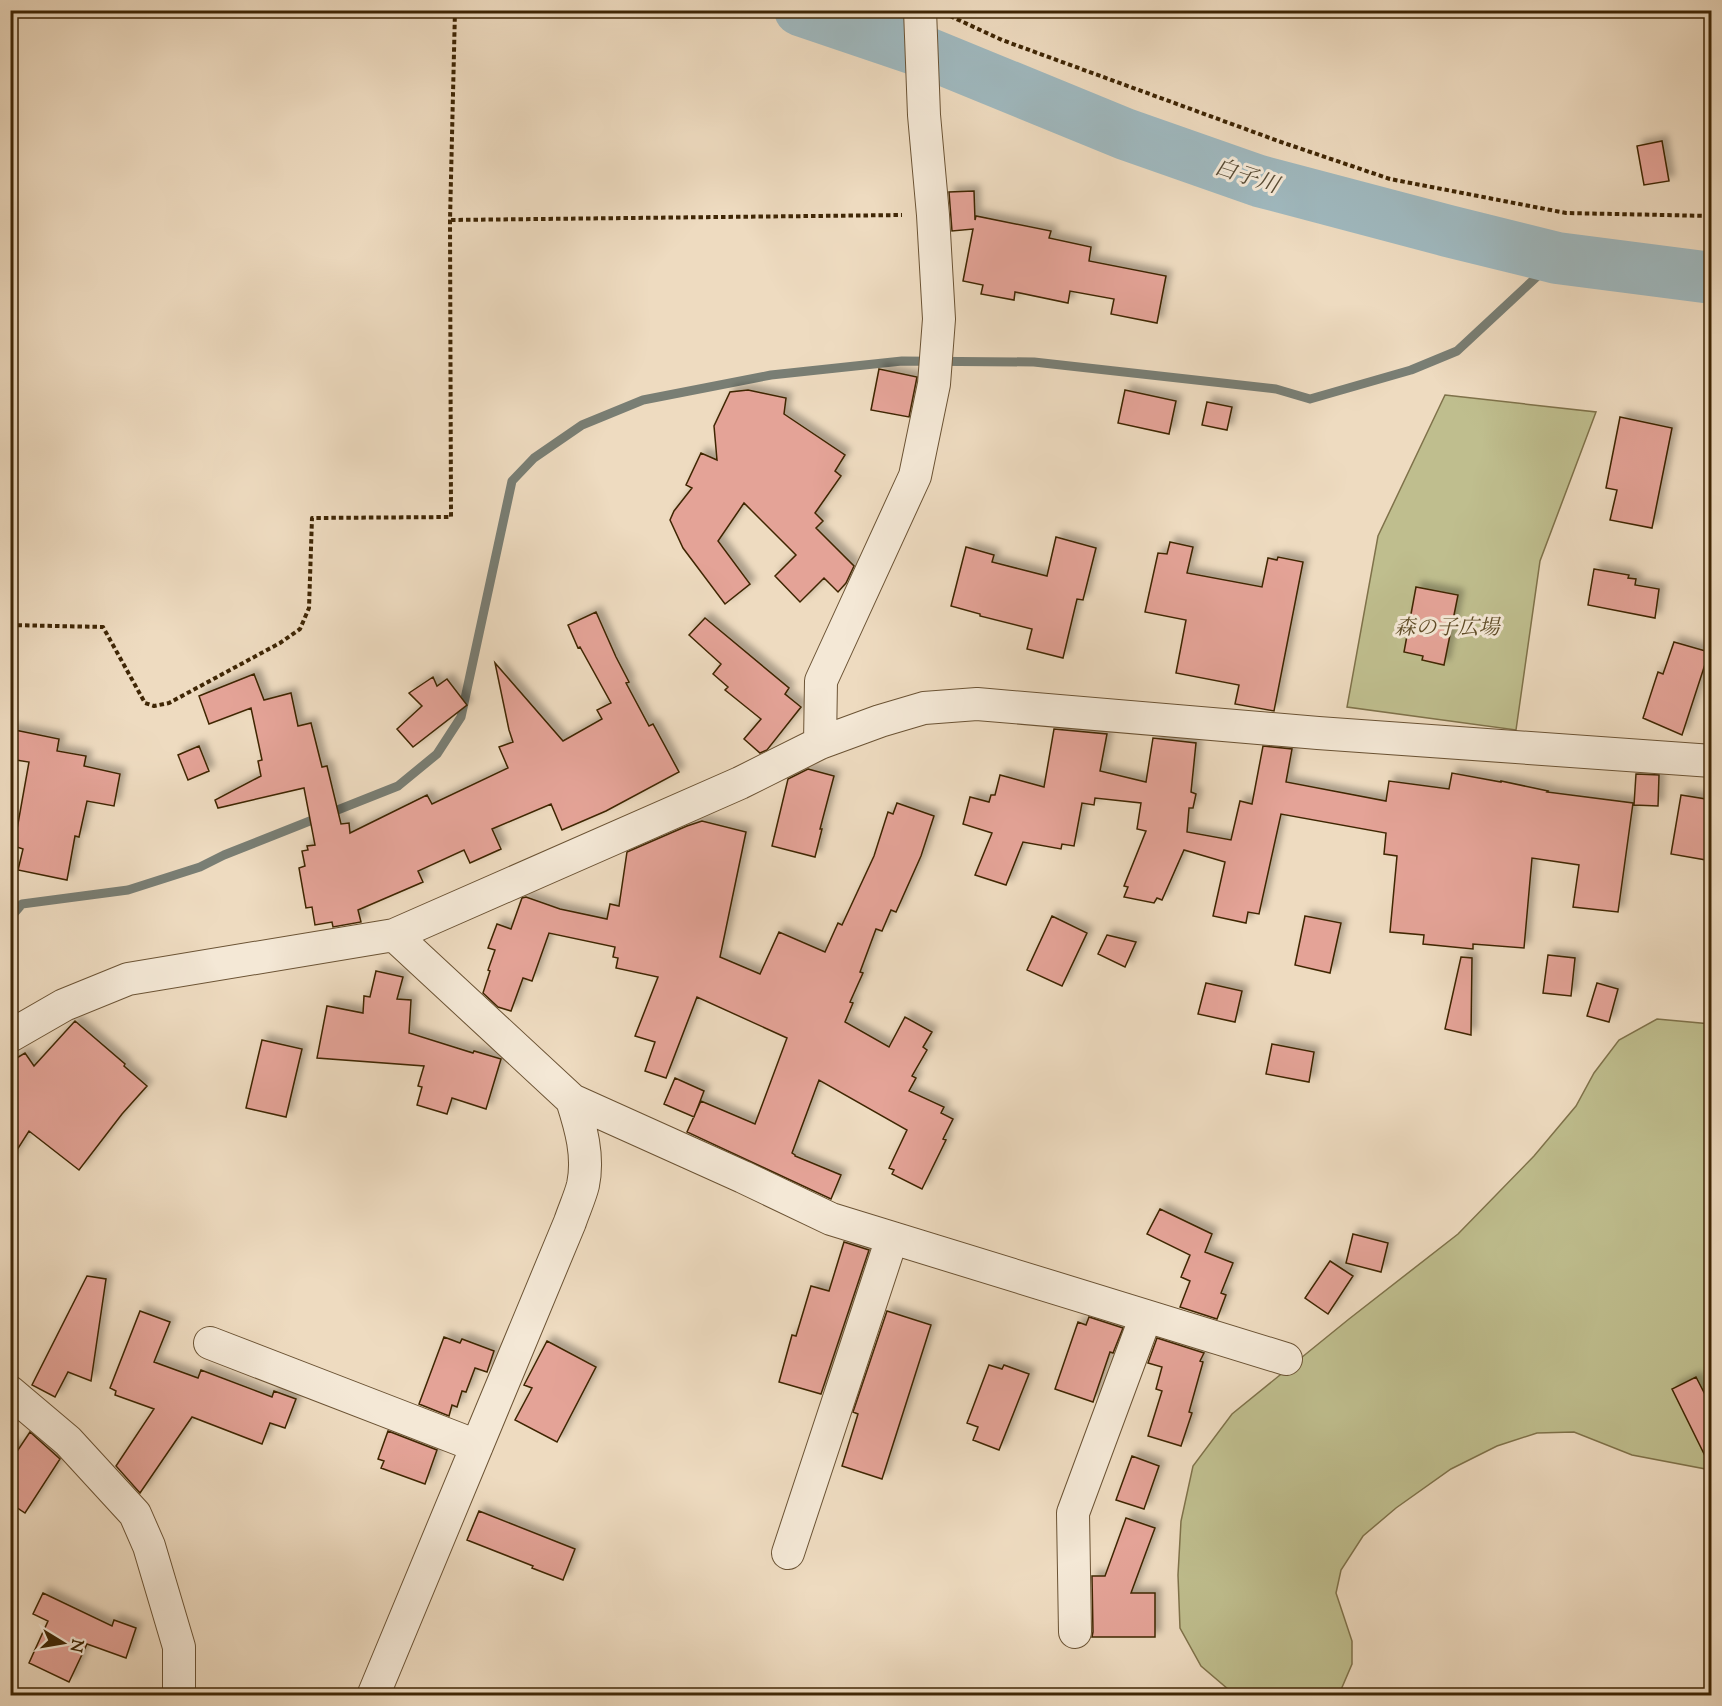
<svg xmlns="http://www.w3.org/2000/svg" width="1722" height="1706" viewBox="0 0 1722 1706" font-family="'Sorts Mill Goudy','Noto Serif JP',serif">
	<defs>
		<filter id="shadow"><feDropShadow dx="5.5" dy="-5.5" stdDeviation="3" flood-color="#0004"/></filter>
	</defs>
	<rect width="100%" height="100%" fill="#eedbc0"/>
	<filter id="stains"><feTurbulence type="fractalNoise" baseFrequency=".00333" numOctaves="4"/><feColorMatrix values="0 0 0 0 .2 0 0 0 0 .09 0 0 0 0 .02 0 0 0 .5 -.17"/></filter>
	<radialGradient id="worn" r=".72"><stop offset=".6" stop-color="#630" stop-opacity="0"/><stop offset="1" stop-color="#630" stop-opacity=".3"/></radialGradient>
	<path fill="#bfbe8e" stroke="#7f724a" stroke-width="1.5" d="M1445,395l151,17 -56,149 -24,169 -169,-23 31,-171z
		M1657,1019l54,5 1,223 -5,11 1,20 4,4 -1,188 -79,-15 -58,-23 -37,1 -40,13 -46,23 -55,39 -33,28 -22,34 -5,23 16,48v23l-12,28 -4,3h-101l-34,-29 -21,-38 -2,-53 3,-54 12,-55 39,-52 117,-95 109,-85 76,-78 42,-50 18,-33 25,-33z"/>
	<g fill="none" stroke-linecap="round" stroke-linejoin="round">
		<path stroke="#797e74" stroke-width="9" d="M10,918l12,-14 106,-14 72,-23 24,-12 174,-69 39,-32 24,-37 51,-236 22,-23 48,-33 61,-25 128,-25 131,-14 132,1 242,27 34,10 101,-29 46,-19 100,-93"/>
		<path stroke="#9fb8be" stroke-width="52" d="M800,10l127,43 198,81 134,47 189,50 109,27 155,20"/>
	</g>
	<path fill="#e4a397" stroke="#3f2605" stroke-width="1.5" filter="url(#shadow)" d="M1662,141l7,40 -25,4 -7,-39z
		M974,191l1,29 1,-4 75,15 -2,7 42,9 -2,14 77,15 -9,47 -46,-9 3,-15 -44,-8 -2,12 -53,-11 -1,8 -33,-6 2,-9 -20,-4 10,-52 -21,2 -3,-39z
		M879,369l38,8 -8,40 -38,-7z
		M748,390l38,8 -2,16 61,41 -10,16 6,5 -26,37 8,8 -7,7 38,38 -8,17 -8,9 -14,-14 -24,24 -25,-26 21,-21 -52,-52 -26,38 32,43 -25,20 -42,-56 -13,-28 4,-9 18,-23 -6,-3 15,-32 16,7 -3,-34 16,-34z
		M1125,390l51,11 -7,33 -51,-11z
		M1207,402l25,5 -5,23 -25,-5z
		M1620,417l52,11 -20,100 -42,-8 7,-30 -11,-2z
		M1056,537l40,11 -13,52 -6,-1 -14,59 -36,-9 5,-20 -52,-13v-2l-29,-8 15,-59 28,8 -2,7 55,14z
		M1170,542l23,5 -6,26 75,14 6,-29 9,2 1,-3 25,5 -29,149 -39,-7 4,-19 -63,-12 10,-53 -41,-8 13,-59 9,1z
		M1594,569l35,6 -1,3 8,1 -1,6 24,4 -4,29 -67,-13z
		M1416,587l42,8 -14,70 -22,-5 1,-4 -19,-4z
		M596,612l20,45 13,25 -3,1 23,43 4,-2 26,48 -73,39 -44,19 -11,-26 -59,25 9,20 -31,14 -6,-13 -46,21 5,11 -65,28 3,12 -28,5 -1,-5 -17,3 -3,-18 -6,1 -7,-40 6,-2 -3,-15 6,-1 -1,-4 8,-1 -11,-57 -86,20 -3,-8 46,-24 -3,-15 4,-1 -11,-52 -42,16 -10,-28 55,-22 10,26 27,-7 7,33 13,-3 11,44 5,-1 14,58 8,-1 1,10 77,-38 5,9 76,-36 -9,-21 14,-5 -4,-12 -14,-67 68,78 39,-22 -5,-9 14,-7 -31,-56 -2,1 -10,-23z
		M705,618l84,70 -4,6 16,13 -34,43 -7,3 -16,-14 17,-20 -36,-29 3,-3 -15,-13 8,-10 -32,-29z
		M1674,642l35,10 -27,83 -39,-17 15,-46 5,2z
		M433,677l4,9 10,-7 20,26 -54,42 -16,-18 25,-23 -13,-13z
		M10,729l49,10 -2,12 29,5 -2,10 36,8 -6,32 -27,-5 -8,36 -4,-1 -8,44 -49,-10 5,-21 -9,-3 15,-84 -19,-3z
		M1054,729l53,5 -7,37 46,11 7,-44 43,5 -5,49 5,2 -3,14h-4l-2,24 44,8 9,-39 12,3 11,-58 29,3 -6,33 100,19 3,-20 60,8 3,-16 49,9v-1l47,10 -1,1 86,11 -15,109 -45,-5 6,-42 -47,-7 -8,90 -51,-4v5l-50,-5 1,-9 -34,-3 7,-76 -13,-2 2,-21 -105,-19 -22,100 -11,-2 -2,11 -33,-7 12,-54 -41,-12 -22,50 -5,-2 -3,5 -30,-6 4,-10 -4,-1 22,-55 -9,-2 4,-26 -46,-5 -1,7 -12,-2 -8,43 -12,-2 -1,5 -38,-7 -17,43 -31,-10 17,-42 -29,-9 7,-27 19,5 2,-7h4l5,-20 44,12z
		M199,746l10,25 -21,9 -10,-25z
		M808,769l26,7 -14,53h2l-7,28 -43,-11 16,-67z
		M1636,774l23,1 -1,31 -24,-1z
		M1681,795l31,5v61l-41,-7z
		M897,803l37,13 -13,40 -25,56 -5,-2 -9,21 -6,-2 -16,43 3,1 -13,29 3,1 -8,19 44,25 16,-30 27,15 -9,15 4,3 -15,26 4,2 -7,13 35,16 -3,6 12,6 -10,20 3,1 -24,49 -30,-15 2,-4 -5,-2 18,-38 -88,-50 -27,73 3,2v1l46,19 -10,24 -144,-67 14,-31 54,23 32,-86 -90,-41 -31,81 -21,-7 10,-29 -20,-6 23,-59 -42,-9 2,-10 -5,-1 2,-10 -66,-14 -17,48 -9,-3 -12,33 -13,-4 -15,-14 7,-22 -2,-1 7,-20 -7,-2 9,-24 14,5 11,-31 4,-1 34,12 47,10 3,-15 9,2 8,-54 60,-26 15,-5 44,11 -26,125 40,17 19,-42 46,20 13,-29 4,2 32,-69 14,-44 5,2z
		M1052,916l35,17 -25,53 -35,-16z
		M1305,916l36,7 -11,50 -35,-8z
		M1107,935l29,7 -11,25 -27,-13z
		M1548,955l27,3 -4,38 -28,-3z
		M1461,957l11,1 -1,77 -26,-6z
		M376,971l27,6 -6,22 14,1 -2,33 64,20 1,-2 27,8 -15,50 -34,-11 -5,16 -30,-9 5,-18 -4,-1 6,-20 -107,-8 10,-52 36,7 1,-17 6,1z
		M1206,983l36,8 -7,31 -37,-8z
		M1597,983l21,6 -9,33 -22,-6z
		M75,1021l50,43 -1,2 23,20 -25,28 -43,56 -50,-39 -19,30v-99l15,-9 9,13z
		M262,1040l40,9 -16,68 -40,-9z
		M1272,1044l42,8 -5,30 -43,-8z
		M675,1078l29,13 -10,26 -30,-13z
		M1160,1209l52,25 -7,18 28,11 -12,30 5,2 -9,24 -37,-12 10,-26 -9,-4 9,-22 -43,-21z
		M1353,1234l35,9 -7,29 -35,-9z
		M844,1242l25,8 -48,144 -42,-12 13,-47 4,1 15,-50 18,5z
		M1330,1261l23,15 -25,38 -23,-16z
		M87,1276l19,3 -15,102 -23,-9 -13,25 -23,-12z
		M140,1311l30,11 -16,40 44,16 3,-8 71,27 2,-6 22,8 -11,29 -15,-5 -8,21 -70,-27 -52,76 -24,-27 38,-57 -39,-14 1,-4 -6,-3z
		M887,1311l44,14 -49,154 -40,-13 16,-52 -5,-2z
		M1089,1317l34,11 -10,25 -3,-1 -17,50 -38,-13 23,-67 8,3z
		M444,1337l16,6 2,-4 32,12 -7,21 -12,-4 -9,24 -4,-1 -5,16 -5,-2 -3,11 -30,-12z
		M1157,1338l47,15 -4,8 3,1 -14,50 3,1 -11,33 -33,-10 14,-45 -6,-2 6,-22 -14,-4z
		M547,1341l49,26 -39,75 -42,-22 17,-32 -8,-3z
		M989,1365l13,4 2,-4 25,9 -30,76 -26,-10 5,-13 -11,-4z
		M1696,1377l16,31v62l-40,-81z
		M388,1431l49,19 -12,34 -44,-16 3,-7 -6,-2z
		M30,1432l30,27 -35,54 -15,-10v-58l8,5z
		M1132,1456l27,10 -15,43 -28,-9z
		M479,1511l96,38 -12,31 -31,-12 1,-2 -66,-26z
		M1126,1518l29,10 -24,65h24v44h-63l1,-5 -1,-56h13z
		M43,1593l69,33 2,-6 22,8 -10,30 -39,-14 -18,38 -40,-19 19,-42 -15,-7z"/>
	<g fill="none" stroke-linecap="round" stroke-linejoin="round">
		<defs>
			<path id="minor" d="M820,743l1,-62 94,-205 19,-92 5,-65 -6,-104 -9,-100 -4,-105
				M10,1036l54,-31 64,-26 266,-44 346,-152 80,-40 60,-22 44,-13 53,-4 341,29 394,28
				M572,1100l171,77 88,42 455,140
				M210,1343l267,103
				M10,1392l58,49 67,73 14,32 30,101v49
				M788,1553l104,-315
				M1075,1632l-2,-119 73,-197
				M373,1696l197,-474c4,-12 10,-25 13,-37 6,-29 -2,-57 -11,-85l-178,-165"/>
		</defs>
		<use href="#minor" stroke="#6b5334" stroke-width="34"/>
		<path stroke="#3f2605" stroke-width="4" stroke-dasharray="4.5 3" stroke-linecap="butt" d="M950,16l52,24 279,102 109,37 176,34 146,3
			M451,220l451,-5
			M10,625l93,2 42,76 9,3 15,-3 111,-60 20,-14 9,-21 3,-90 139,-1 -1,-297 5,-210"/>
		<use href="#minor" stroke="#f4e8d6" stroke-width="32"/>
	</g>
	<g text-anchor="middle" stroke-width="6" stroke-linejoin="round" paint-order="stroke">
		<g font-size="21" font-style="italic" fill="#5f4c27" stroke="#f4e8d6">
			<text x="1447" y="634">森の子広場</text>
		</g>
		<g font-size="22" font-style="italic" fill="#574a33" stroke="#f4e8d6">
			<text transform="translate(1247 175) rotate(18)" y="8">白子川</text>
		</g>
	</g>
	<rect width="1722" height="1706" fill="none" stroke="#eedbc0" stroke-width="36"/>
	<rect x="12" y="12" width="1698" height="1682" fill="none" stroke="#3f2605" stroke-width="3"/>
	<rect x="18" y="18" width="1686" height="1670" fill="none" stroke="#3f2605" stroke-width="1.5"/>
	<g transform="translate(63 1643) rotate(101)" stroke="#f4e8d6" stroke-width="4.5" paint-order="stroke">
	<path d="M0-4.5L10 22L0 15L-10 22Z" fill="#3f2605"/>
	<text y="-9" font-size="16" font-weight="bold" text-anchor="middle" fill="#3f2605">N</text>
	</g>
	<rect width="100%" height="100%" filter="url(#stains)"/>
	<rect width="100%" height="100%" fill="url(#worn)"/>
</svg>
